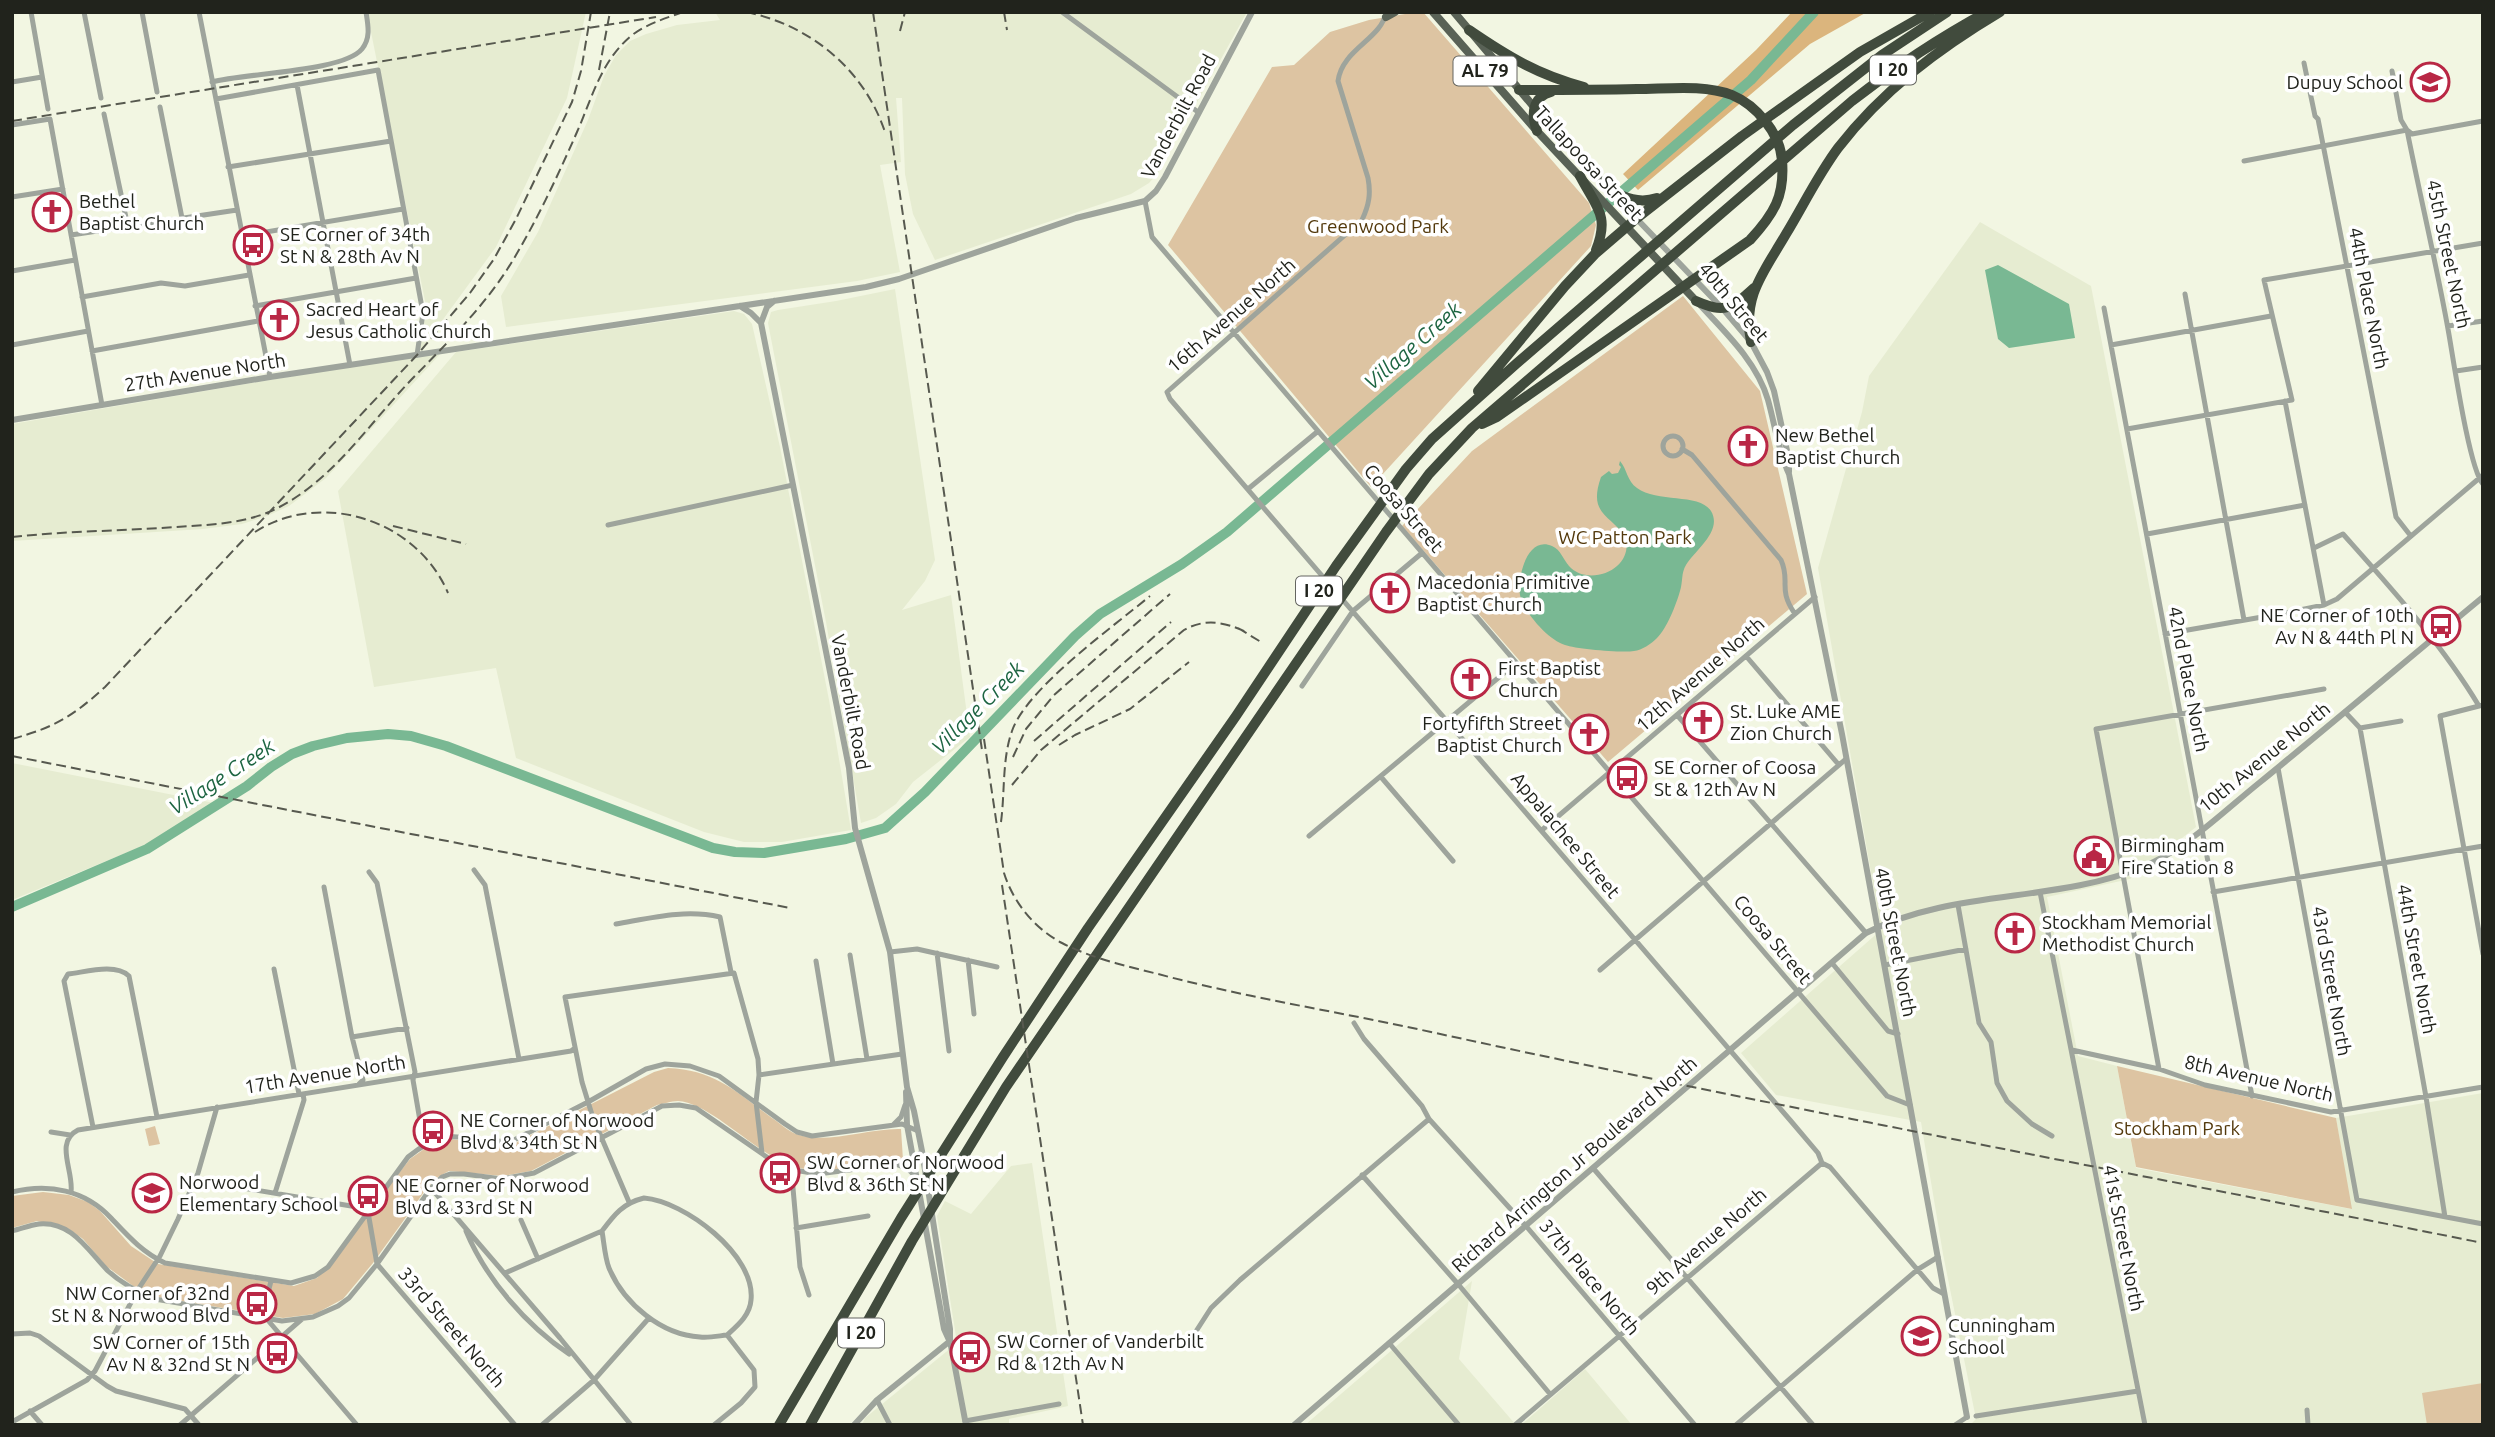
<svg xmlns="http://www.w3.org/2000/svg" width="2495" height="1437" viewBox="0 0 2495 1437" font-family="Ubuntu,sans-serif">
	<rect width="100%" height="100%" fill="#f2f6e2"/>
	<path fill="#e6ecd1" d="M367,12h219l-19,86 -71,149 -79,108 25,-3 -116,126 -37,28 -22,10 -25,8 -39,5 -191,12v-117l404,-69 11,-44z
		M715,12h532l-89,161 -9,10 -18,11 -196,66 -22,-46 -8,-40 -3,-76h-6l5,64 -21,3 20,107 -43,9 -351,46 -5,-31 37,-64 50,-112 16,-44 12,-21 14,-14 16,-7 31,-9 43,-5z
		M1980,222l111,64 105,541 -66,52 -83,18 31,159 39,10 19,102 215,41 -15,-91 147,-25v332h-513l6,-6 -33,-165 -22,-132 -145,-27 -35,-42 140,-123 -63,-362 44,-156 7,-36z
		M895,289l40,271 -10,21 -23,29 49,-15 19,142 -57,45 -17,22 -20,14 -15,5 -35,-201 -58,-299 3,-11 7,-2 58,-9z
		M734,311l10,3 8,10 28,123 49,253 22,130 -69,12h-38l-40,-10 -188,-74 -20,-90 -122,19 -36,-196 118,-139z
		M12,763l202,40 -69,42 -133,55z
		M1032,1163l36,243 -59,13v6h-147l3,-7 92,-75 -20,-127 8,-15 26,13 40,-48z
		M1472,1281l-13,78 57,66h-211z
		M1585,1369l47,56h-111z"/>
	<path fill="#ddc4a2" d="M1417,12h6l166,191 7,22 -5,21 -220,241 -203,-242 104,-178 22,-2 36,-33 39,-12z
		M1683,296l77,95 47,203 -199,168 -206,-236 70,-75z
		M2117,1066l219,52 16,91 -216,-42z
		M668,1068c47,2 67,23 104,50 9,6 17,14 27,17 29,9 70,-7 102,-6l2,31c-32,4 -76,16 -107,7 -38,-10 -84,-64 -118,-66 -7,0 -15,3 -21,4l-126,66 -28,5 -54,-5 -11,6 -11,11 -54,75 -30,36 -28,15 -32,4 -125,-21 -22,-9 -30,-22 -23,-27 -14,-10 -32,-8 -25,7v-32l31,-4 26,3 19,7 12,9 31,35 27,18 136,22 23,-8 93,-119 17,-12 24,-8 46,6 18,-2 139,-71z
		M155,1126l5,18 -11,2 -4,-17z
		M2483,1383v42h-56l-5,-32z"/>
	<path fill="#dbb57d" d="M1792,12h75l-57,32 -172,146 -15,-16 133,-124z"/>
	<path fill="#79b893" d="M1998,265l71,39 6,34 -66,10 -11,-9 -13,-69z
		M1620,461c7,8 7,20 17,27 20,15 63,5 74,23 12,20 -16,39 -25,54 -5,8 -3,17 -6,26 -4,14 -13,37 -23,47 -6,6 -15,12 -23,13 -12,2 -58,-2 -69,-6 -17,-5 -42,-34 -45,-50 -3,-17 7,-60 32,-49 9,4 11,13 17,20 12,14 36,11 48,0 9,-8 11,-18 9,-29 -17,-23 -38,-23 -25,-60l8,-6 3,3 6,-1 3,-6 -2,-2z"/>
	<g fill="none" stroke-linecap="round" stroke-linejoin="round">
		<path stroke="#79b893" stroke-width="10" d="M12,907l135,-58 100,-63 24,-19 21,-13 21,-8 34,-8 41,-4 23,2 35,10 267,102 22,4 29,1 82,-14 39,-11 40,-36 150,-156 25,-22 82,-50 45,-32 524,-452 63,-68"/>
		<path stroke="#9ea49c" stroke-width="5" d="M31,12l17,97
			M84,12l17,86
			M142,12l15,80
			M199,12l71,365
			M1062,12l136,100
			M1386,12c-4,27 -44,37 -48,69l30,97c3,16 1,27 -6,42l-195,172 3,7 620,721 28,33 4,10 8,4 103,121 11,6
			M2304,63l11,53 3,3 78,398 14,18
			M2392,71l9,49 6,10c13,66 29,132 41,199 5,27 21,140 35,155
			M12,82l30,-5
			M212,82c32,-9 131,-10 150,-33 9,-11 6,-24 4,-37
			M297,85l53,280
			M216,99l162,-29 45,243 -6,42
			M160,107l22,111
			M104,114l24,113
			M12,125l38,-6 52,286
			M2244,161l163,-31 5,4 71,-13
			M228,167l163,-26
			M12,197l51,-8
			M1145,201l7,36 735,859 23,9
			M71,235l166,-25
			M242,236l161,-27
			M12,271l63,-11
			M2185,294l59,326
			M82,297l79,-14 24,3 64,-11
			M255,306l161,-28
			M2104,308l148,788
			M2448,326l35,-5
			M12,345l76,-14
			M2111,345l160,-29
			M92,351l166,-30
			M2456,371l27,-4
			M2285,401l39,204
			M2127,429l165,-29 -28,-120 219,-37
			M1663 446a10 10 0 1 1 20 0a10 10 0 1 1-20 0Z
			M1682,449l10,6 89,105c10,22 -4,28 14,54
			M1248,489l69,-57
			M608,525l185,-40
			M2147,534l158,-29
			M2314,548l29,-14c48,54 99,110 136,172
			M2165,634l120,-21 39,-8 13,-6 146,-124
			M1746,656l93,109
			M1302,686l51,-75 69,-58
			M2483,705l-43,11 43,238
			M2345,712l15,16 66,369 19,120
			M1677,715l189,218
			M2360,728l41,-7
			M2278,768l79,432 126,24
			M1381,777l72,84
			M1542,830l273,-233
			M1309,836l207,-173
			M474,870l11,15 34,174
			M369,872l8,11 38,189 -2,8 11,64
			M324,887l28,150 11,43 -4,4
			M2040,892l105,533
			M2213,892l270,-46
			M1958,905l21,118 12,19 6,41 10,18 25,23 20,12
			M616,924c35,-6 69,-15 104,-7l11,55 3,1 24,86 1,16 -3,27 6,51
			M890,952l27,-3 80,18
			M937,953l12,98
			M850,955l17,104
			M968,960l6,54
			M816,961l17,103
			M1832,963l56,68 10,3
			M1885,965l81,-16
			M274,969l25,125
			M1600,970l246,-211
			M1354,1023l10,16 58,67 7,13 97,107 169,199
			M352,1037l55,-9
			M2072,1050l87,19 46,16 126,27 152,-25
			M2159,1069l-63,-340 228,-40
			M759,1075l143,-21
			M893,1125l8,-8 4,-12
			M93,1127l-29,-146 4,-7c18,-2 47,-11 61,2l28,141
			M51,1132l19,3
			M898,1165l10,4 7,7
			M1593,1168l220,257
			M794,1170l-2,7 8,90 9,28
			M1362,1175l96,109 92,110
			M195,1180l168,28 5,4 9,52 138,161
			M431,1188l129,150 71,87
			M12,1192c37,-9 73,-2 99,26 17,18 31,34 54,45l126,20 24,-7 13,-9 80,-110c47,-38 58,-10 106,-17l74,-38 58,-33 19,-5 25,2 29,10 66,48 12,8 15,4 90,-12 16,7
			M71,1192c3,-21 -17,-50 7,-62l493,-79 4,-3
			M275,1193l29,-93 -1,-6
			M644,1198c40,3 112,57 107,102 -1,15 -13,25 -24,35 -9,1 -18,3 -27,2 -38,-2 -76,-33 -91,-69 -4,-10 -5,-25 -7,-37 12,-16 21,-28 42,-33z
			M629,1202l-36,-84 -11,-36 -17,-85 169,-24
			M521,1220l17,39
			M796,1228l72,-12
			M12,1231c9,-2 18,-6 27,-7 33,-3 49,27 69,47 14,13 30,21 47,28l127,22 31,-4 25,-11 11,-8 28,-34 54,-76 11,-11 8,-3h14l38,5 32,-6 128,-67 17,-1 17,3 78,54 20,8 24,4 77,-10 18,-4 9,-9
			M466,1231c20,48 60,94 103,123
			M505,1273l97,-42
			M262,1317l9,-36
			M266,1318l91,107
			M12,1334l18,-1 9,3 68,50 9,5 69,18 14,16
			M1193,1336l18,-28 29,-28 189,-161
			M1389,1343l70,82
			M877,1400l13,25
			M2307,1410l1,15
			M30,1411l12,14
			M1976,1416l162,-25
			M965,1421l94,-17
			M12,1422l75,-42 8,-9 42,-80 23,-35 18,-37 20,-46 19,-66
			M180,1425l122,-106
			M542,1425l52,-45 55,-62
			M714,1425l27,-22 14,-16 -1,-17 -27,-35
			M1515,1425l307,-262
			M1736,1425l181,-155 21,-13
			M1955,1425l12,-8"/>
		<path stroke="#9ea49c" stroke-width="6" d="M1613,194l110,115 28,33 16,30 7,19 15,69v12
			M1699,304c26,28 58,58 69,96 7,25 10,50 21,74l53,260 125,683
			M740,306l11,7 10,10 88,445 6,60 35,124 17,135 7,24 8,40 28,178v12l16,84
			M761,323l6,-16 7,-6
			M12,420l258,-43 596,-90 33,-8 177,-61 69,-17 11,-10 9,-14 87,-165
			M906,1092l1,33 37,204 5,11
			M854,1425l23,-25 73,-59
			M1294,1425l572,-492c86,-44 189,-30 277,-66 43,-18 80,-55 116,-84 75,-61 149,-124 224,-186"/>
		<path stroke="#596256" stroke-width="8" d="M1433,12l104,119 159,170
			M1454,12l112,133 43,44
			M1386,17l9,-5"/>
		<path stroke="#414b3d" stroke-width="10" d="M1469,30c38,26 69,45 115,57
			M1537,131c-6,-16 -5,-34 14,-39
			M1580,176c16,31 30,39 16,74
			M1609,189c16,9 30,15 48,9
			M1696,301c29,13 35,8 58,-13
			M1751,342c-9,-46 13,-70 35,-108 17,-28 32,-59 52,-86 44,-57 100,-99 162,-136
			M1478,391l87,-105 30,-32 42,-36 105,-82 118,-84 70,-40
			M1482,424l15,-7 253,-177c24,-26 35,-44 32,-80 -2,-27 -26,-55 -50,-65 -28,-11 -66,-6 -95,-6 -39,1 -79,1 -118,1
			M779,1425l122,-207 102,-161 85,-129 148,-212 100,-150 70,-97 26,-30 84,-75 277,-239 89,-70 65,-43
			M810,1425l102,-184 94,-154 380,-555 43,-58 43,-46 380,-327c42,-33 87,-63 135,-89"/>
		<path stroke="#57594f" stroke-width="2" stroke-dasharray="10 5" stroke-linecap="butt" d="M746,12c64,13 118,57 139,120
			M873,12l109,738
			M1004,12l3,18
			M900,31l5,-19
			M599,70l11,-58
			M12,121l644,-104
			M393,526l73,18
			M255,532c67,-43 162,-12 193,61
			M12,537c54,-6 109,-6 164,-10 31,-2 64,-3 93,-15 60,-26 98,-86 142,-132 38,-39 78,-78 105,-125 23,-39 43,-82 61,-123 15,-34 24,-71 54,-96 15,-12 33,-17 52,-24
			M1238,628l23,14
			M12,739c43,-12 60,-22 93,-52l312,-332 53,-62 24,-34 22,-40 56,-117 9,-31 10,-59
			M984,739l20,134c9,29 31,56 58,70 29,15 64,23 96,31 90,24 182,38 273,58 350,76 701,141 1052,211
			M1034,741l137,-119
			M1059,745l16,-10 55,-26 59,-47
			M12,756l778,152
			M1013,757l13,-28 28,-34 116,-101
			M1012,785l29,-35 143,-120c21,-12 41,-8 62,2
			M1001,822c4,-30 1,-63 11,-91 14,-42 102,-105 138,-135
			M1002,885l81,540"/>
	</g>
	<defs>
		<symbol id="school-ring" viewBox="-11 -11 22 22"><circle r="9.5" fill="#fff" stroke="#b92745" stroke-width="1.5"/><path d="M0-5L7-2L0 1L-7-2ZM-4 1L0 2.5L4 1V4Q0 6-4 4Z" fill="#b92745"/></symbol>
		<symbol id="church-ring" viewBox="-11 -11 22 22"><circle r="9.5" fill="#fff" stroke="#b92745" stroke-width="1.5"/><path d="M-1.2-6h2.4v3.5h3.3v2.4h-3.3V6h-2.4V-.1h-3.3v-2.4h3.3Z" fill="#b92745"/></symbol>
		<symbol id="bus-ring" viewBox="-11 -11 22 22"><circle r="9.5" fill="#fff" stroke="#b92745" stroke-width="1.5"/><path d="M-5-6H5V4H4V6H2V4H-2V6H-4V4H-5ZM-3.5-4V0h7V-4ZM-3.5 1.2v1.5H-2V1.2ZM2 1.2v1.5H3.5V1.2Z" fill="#b92745"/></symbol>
		<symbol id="civic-ring" viewBox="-11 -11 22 22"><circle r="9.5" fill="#fff" stroke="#b92745" stroke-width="1.5"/><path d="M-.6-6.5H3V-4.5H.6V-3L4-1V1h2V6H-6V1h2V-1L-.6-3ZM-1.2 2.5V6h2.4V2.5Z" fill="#b92745"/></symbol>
	</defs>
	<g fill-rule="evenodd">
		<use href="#school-ring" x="2408" y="60" width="44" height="44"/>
		<use href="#church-ring" x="30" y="190" width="44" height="44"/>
		<use href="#bus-ring" x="231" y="223" width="44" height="44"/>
		<use href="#church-ring" x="257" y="298" width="44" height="44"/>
		<use href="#church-ring" x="1726" y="424" width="44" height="44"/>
		<use href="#church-ring" x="1368" y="571" width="44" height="44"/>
		<use href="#bus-ring" x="2419" y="604" width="44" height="44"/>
		<use href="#church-ring" x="1449" y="657" width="44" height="44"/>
		<use href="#church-ring" x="1681" y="700" width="44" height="44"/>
		<use href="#church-ring" x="1567" y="712" width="44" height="44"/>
		<use href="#bus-ring" x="1605" y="756" width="44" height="44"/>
		<use href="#civic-ring" x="2072" y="834" width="44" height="44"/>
		<use href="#church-ring" x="1993" y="911" width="44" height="44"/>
		<use href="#bus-ring" x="411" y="1109" width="44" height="44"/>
		<use href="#bus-ring" x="758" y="1151" width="44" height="44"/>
		<use href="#school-ring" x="130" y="1171" width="44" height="44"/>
		<use href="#bus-ring" x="346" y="1174" width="44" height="44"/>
		<use href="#bus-ring" x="235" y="1282" width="44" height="44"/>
		<use href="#school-ring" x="1899" y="1314" width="44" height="44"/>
		<use href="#bus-ring" x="948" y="1330" width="44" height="44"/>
		<use href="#bus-ring" x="255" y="1331" width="44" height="44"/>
	</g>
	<g text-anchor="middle" stroke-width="7" stroke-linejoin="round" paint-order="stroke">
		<g fill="#fff" stroke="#646560" stroke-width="2">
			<rect x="1870" y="55.5" width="46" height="29" rx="5"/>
			<rect x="1453.5" y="56.5" width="63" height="29" rx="5"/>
			<rect x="1296" y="576.5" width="46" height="29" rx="5"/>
			<rect x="838" y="1318.5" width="46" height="29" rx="5"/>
		</g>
		<g font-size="18" font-weight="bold" fill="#21231c">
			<text x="1893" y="76">I 20</text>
			<text x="1485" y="77">AL 79</text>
			<text x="1319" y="597">I 20</text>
			<text x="861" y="1339">I 20</text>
		</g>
		<g font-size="19" fill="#21231c" stroke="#fff" text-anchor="start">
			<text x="2403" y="89" text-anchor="end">Dupuy School</text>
			<text x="79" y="208">Bethel<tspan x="79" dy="22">Baptist Church</tspan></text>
			<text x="280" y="241">SE Corner of 34th<tspan x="280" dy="22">St N &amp; 28th Av N</tspan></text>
			<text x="306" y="316">Sacred Heart of<tspan x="306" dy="22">Jesus Catholic Church</tspan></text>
			<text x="1775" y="442">New Bethel<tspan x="1775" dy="22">Baptist Church</tspan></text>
			<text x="1417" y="589">Macedonia Primitive<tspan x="1417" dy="22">Baptist Church</tspan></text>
			<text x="2414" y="622" text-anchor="end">NE Corner of 10th<tspan x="2414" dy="22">Av N &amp; 44th Pl N</tspan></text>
			<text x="1498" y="675">First Baptist<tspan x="1498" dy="22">Church</tspan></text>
			<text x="1730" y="718">St. Luke AME<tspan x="1730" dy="22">Zion Church</tspan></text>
			<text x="1562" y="730" text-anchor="end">Fortyfifth Street<tspan x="1562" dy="22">Baptist Church</tspan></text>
			<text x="1654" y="774">SE Corner of Coosa<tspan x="1654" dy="22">St &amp; 12th Av N</tspan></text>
			<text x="2121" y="852">Birmingham<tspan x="2121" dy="22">Fire Station 8</tspan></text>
			<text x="2042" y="929">Stockham Memorial<tspan x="2042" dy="22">Methodist Church</tspan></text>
			<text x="460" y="1127">NE Corner of Norwood<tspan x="460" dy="22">Blvd &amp; 34th St N</tspan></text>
			<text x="807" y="1169">SW Corner of Norwood<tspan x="807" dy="22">Blvd &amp; 36th St N</tspan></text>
			<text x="179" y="1189">Norwood<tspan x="179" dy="22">Elementary School</tspan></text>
			<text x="395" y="1192">NE Corner of Norwood<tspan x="395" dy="22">Blvd &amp; 33rd St N</tspan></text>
			<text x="230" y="1300" text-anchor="end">NW Corner of 32nd<tspan x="230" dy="22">St N &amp; Norwood Blvd</tspan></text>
			<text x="1948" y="1332">Cunningham<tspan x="1948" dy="22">School</tspan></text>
			<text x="997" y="1348">SW Corner of Vanderbilt<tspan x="997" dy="22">Rd &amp; 12th Av N</tspan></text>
			<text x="250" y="1349" text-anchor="end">SW Corner of 15th<tspan x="250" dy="22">Av N &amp; 32nd St N</tspan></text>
		</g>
		<g font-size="19" fill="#21231c" stroke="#fff">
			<text transform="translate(1178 116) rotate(-62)" y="7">Vanderbilt Road</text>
			<text transform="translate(1589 163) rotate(47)" y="7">Tallapoosa Street</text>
			<text transform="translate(2449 254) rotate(78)" y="7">45th Street North</text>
			<text transform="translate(2369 298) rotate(79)" y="7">44th Place North</text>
			<text transform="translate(1734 302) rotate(50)" y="7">40th Street</text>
			<text transform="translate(1231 315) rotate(-41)" y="7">16th Avenue North</text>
			<text transform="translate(205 372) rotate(-9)" y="7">27th Avenue North</text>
			<text transform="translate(1404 508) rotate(49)" y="7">Coosa Street</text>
			<text transform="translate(1700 674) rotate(-41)" y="7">12th Avenue North</text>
			<text transform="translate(2189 679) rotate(79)" y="7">42nd Place North</text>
			<text transform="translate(851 702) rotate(79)" y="7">Vanderbilt Road</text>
			<text transform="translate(2264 757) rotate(-39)" y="7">10th Avenue North</text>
			<text transform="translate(1566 835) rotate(50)" y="7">Appalachee Street</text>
			<text transform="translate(1773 939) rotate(50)" y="7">Coosa Street</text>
			<text transform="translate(1896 942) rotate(79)" y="7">40th Street North</text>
			<text transform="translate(2417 959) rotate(80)" y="7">44th Street North</text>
			<text transform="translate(2332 981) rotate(80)" y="7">43rd Street North</text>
			<text transform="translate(325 1074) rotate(-9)" y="7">17th Avenue North</text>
			<text transform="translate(2259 1078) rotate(13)" y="7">8th Avenue North</text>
			<text transform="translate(1574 1164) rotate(-41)" y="7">Richard Arrington Jr Boulevard North</text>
			<text transform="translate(2124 1238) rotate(79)" y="7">41st Street North</text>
			<text transform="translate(1706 1241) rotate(-41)" y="7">9th Avenue North</text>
			<text transform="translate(1590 1277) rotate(50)" y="7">37th Place North</text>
			<text transform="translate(452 1327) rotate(49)" y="7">33rd Street North</text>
		</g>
		<g font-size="19" fill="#53390c" stroke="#fff">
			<text x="1378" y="233">Greenwood Park</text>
			<text x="1625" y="544">WC Patton Park</text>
			<text x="2177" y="1135">Stockham Park</text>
		</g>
		<g font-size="21" font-style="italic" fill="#1d6542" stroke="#fff">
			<text transform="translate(1413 346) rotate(-41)" y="7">Village Creek</text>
			<text transform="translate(978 708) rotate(-45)" y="7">Village Creek</text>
			<text transform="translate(222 777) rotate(-33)" y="7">Village Creek</text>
		</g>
	</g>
	<rect width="2495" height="1437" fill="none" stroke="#21231c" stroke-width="28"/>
</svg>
